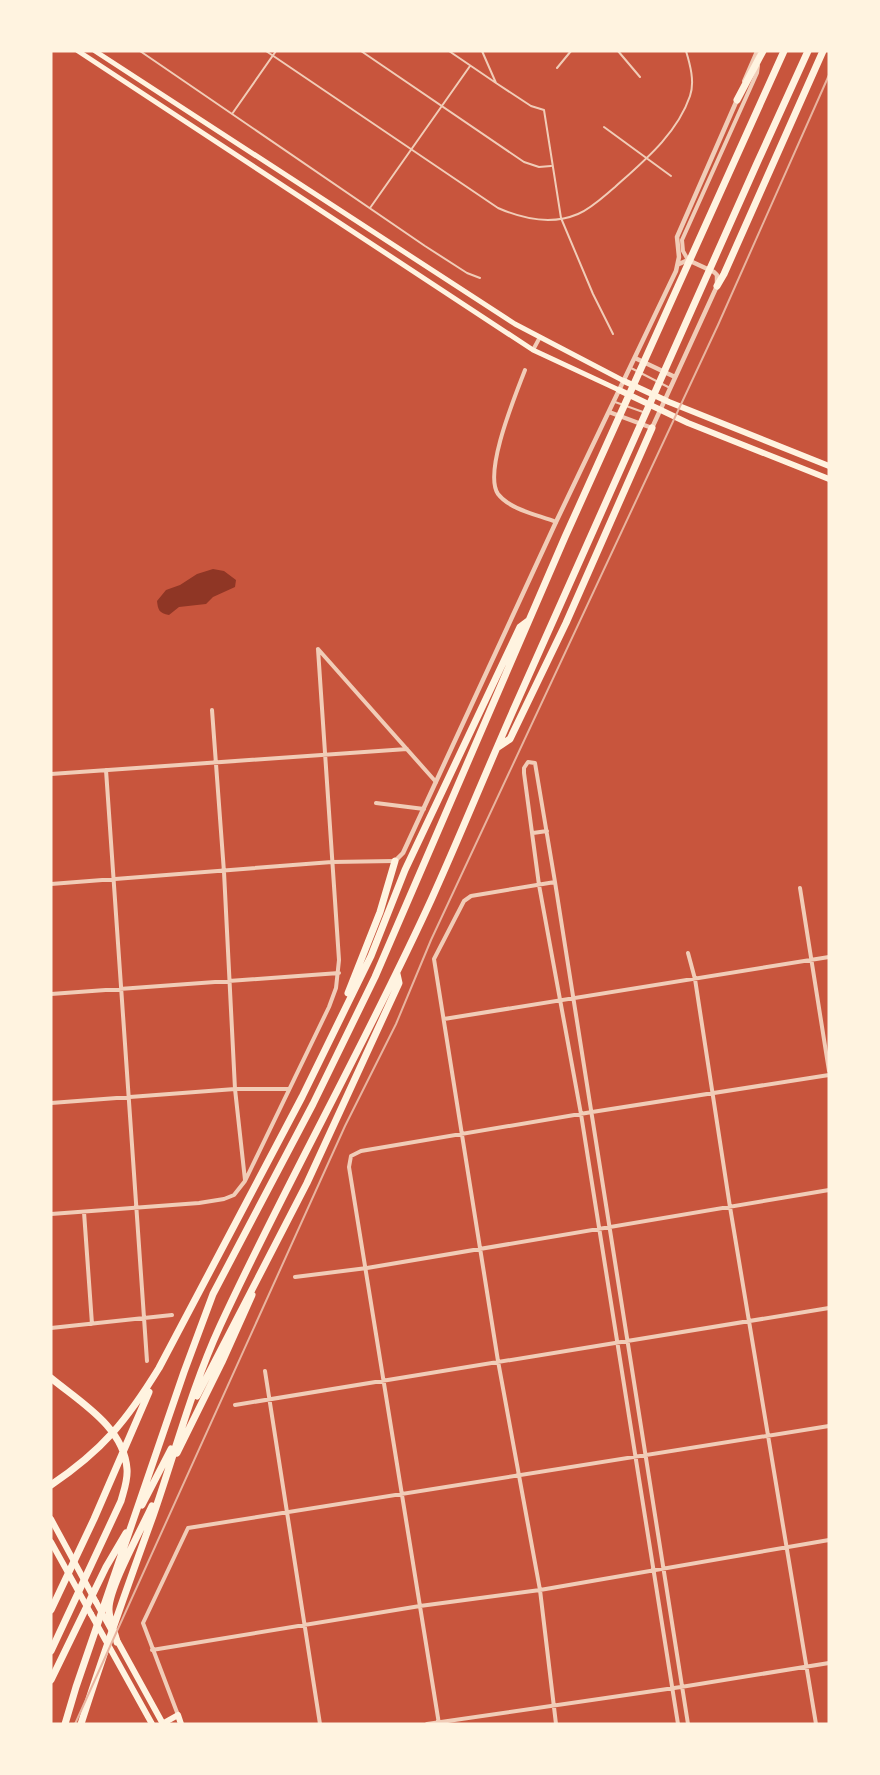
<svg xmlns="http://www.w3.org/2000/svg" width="880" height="1775" viewBox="0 0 880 1775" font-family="Lato,sans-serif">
	<rect width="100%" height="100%" fill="#c8553d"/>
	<path fill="#8f3625" d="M213,569l11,2 12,9 -1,7 -22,10 -7,7 -27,3 -10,8c-10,-2 -11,-5 -12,-14l9,-11 14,-5 17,-11z"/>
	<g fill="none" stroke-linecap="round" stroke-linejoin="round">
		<path stroke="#f1ccb7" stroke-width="2" d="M140,51l285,195 42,27 13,5
			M266,51l232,157c25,11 54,17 80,6 14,-6 26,-18 37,-27 29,-26 62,-53 75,-91 5,-14 0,-32 -4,-45
			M361,51l163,111 15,5 12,-1
			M449,51l47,32
			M482,51l14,32 35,23 13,4 17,108 32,76 20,40
			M618,51l22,26
			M557,68l14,-17
			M232,114l44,-63
			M604,127l67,49
			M370,208l100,-142
			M631,368l39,20
			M615,402l28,10"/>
		<path stroke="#f1ccb7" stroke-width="4" d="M744,81l13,-30
			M688,260l-5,-9 -1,-11 75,-167 1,-7
			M533,350l7,-13
			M525,370c-9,24 -42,102 -27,124 12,16 41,21 58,28
			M318,649l118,133
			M212,710l12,162 11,217 10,91
			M106,770l41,591
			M51,774l356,-25
			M376,803l48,6
			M533,833l14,-2
			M555,882l-84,14 -7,5 -30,58 64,402 42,229 16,134
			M51,884l281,-22 62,-1
			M800,888l29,183
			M688,953l7,26 35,228 86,517
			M51,994l288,-21
			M444,1019l385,-62
			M51,1103l184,-14h54
			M84,1212l8,112
			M51,1214l148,-11 25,-4 10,-4 11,-14 84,-174 7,-19 3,-28 -21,-311
			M295,1277l72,-9 462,-78
			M51,1328l121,-13
			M265,1371l55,353
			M235,1405l594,-97
			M152,1650l268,-44 120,-16 289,-50
			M178,1715l-35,-92 45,-95 641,-102
			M427,1724l254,-37 148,-24
			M439,1724l-90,-557 2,-11 10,-5 231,-39 237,-37
			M678,1724l-97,-610 -42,-229 -15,-112v-5l4,-6 7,1 20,119 133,842"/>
		<path stroke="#f1ccb7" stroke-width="4.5" d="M635,358l40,19
			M609,412l43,16 65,-142v-11l-3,-3 -26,-12 -9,4
			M395,861l8,-8 153,-331 120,-251 3,-14 -2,-20 60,-137"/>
		<path stroke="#fff3e0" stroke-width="5" d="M78,51l455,299 86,40
			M95,51l420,273 109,57"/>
		<path stroke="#fff3e0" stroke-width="6" d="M624,381l45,21 160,64
			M619,390l69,33 141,56
			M96,1602l67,122
			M91,1614l61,110
			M162,1724l16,-9 3,9"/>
		<path stroke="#fff3e0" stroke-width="6" d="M51,1519l45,83
			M51,1542l40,72"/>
		<path stroke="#fff3e0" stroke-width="7" d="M737,100l26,-49
			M717,286l7,-12 99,-223
			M498,747l12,-8 56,-116 86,-195
			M348,993l32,-81 15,-51
			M51,1378c29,24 73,49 76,91 1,11 -3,21 -6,32l-70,150
			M197,1396l110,-213 92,-200 -2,-9
			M177,1453l45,-91 30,-67
			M51,1485c52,-35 76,-65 108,-117l143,-271 69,-141 34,-86 115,-243 8,-6
			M142,1505l29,-56
			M51,1610l43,-91 55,-127
			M117,1642c-2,-10 -8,-22 -8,-32 -1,-21 33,-82 43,-104
			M51,1680l55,-113 20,-34
			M65,1724l11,-37 108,-315 29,-78 100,-190 62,-127 190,-440 219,-486
			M81,1724c22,-70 47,-139 72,-208 22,-63 39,-129 67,-190 67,-145 146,-283 212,-428 29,-64 55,-129 84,-194 96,-218 193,-436 292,-653"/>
		<path stroke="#e9b49f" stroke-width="2" d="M75,1724l270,-598 51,-102 35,-84 287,-615 111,-250"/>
	</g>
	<rect width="880" height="1775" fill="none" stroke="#fff3e0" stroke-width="105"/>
</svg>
